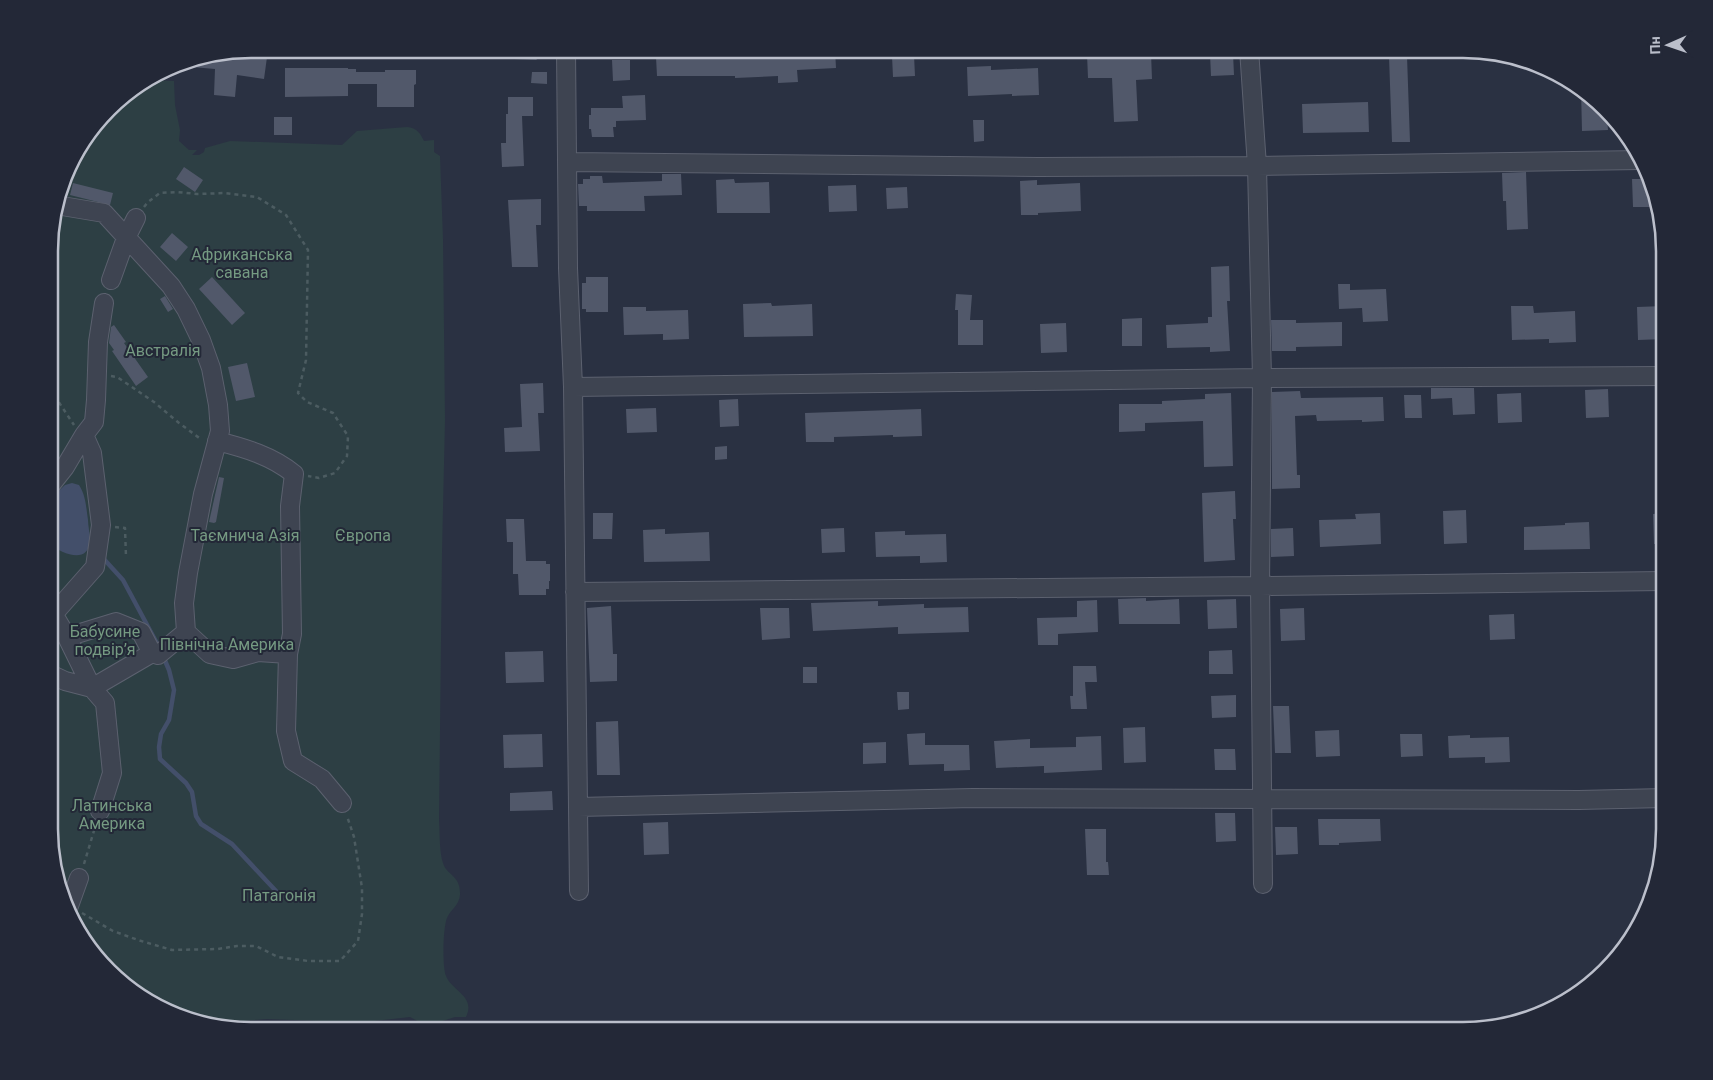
<svg xmlns="http://www.w3.org/2000/svg" width="1713" height="1080" viewBox="0 0 1713 1080" font-family="Roboto,sans-serif">
	<rect width="100%" height="100%" fill="#2a3142"/>
	<path fill="#2d3f44" d="M148,80l26,1 1,24 5,25 -1,11 10,9h8l-5,5h7l5,-3 1,-4 25,-7 112,4 15,-14 50,-4c10,1 13,6 17,14l10,-1v12l6,4 3,83 2,181 -3,133 -3,267c1,13 0,31 4,43 4,13 18,12 17,32 -1,11 -10,15 -13,23 -4,9 -5,49 -1,58 6,15 30,20 20,41h-11l-28,9 -17,-9 -71,8 -19,-4 -53,-2 -59,5 -24,-4 -45,-23 -56,-56 -33,-85v-632l20,-63 47,-62z"/>
	<path fill="#434f6a" d="M72,483l7,2c7,11 7,22 9,35 0,6 2,13 2,20 -1,25 -28,14 -40,4v-45l15,-14z"/>
	<g fill="none" stroke-linecap="round" stroke-linejoin="round">
		<path stroke="#434f6a" stroke-width="4.5" d="M102,557l21,23 37,69
			M163,656l6,14 5,20 -5,30 -8,14 -2,13 1,12 26,24 6,9 4,24 5,8 31,20 44,47"/>
	</g>
	<path fill="#51586a" d="M254,49l14,1 -4,29 -27,-4 -2,22 -21,-2 1,-26 -35,-3v-3l64,-13 9,2z
		M514,49h37l-15,11 -22,-1z
		M734,49h27v8l55,-2v-6h19l1,19 -39,2 1,12 -20,1v-7l-43,2v-2h-78l-1,-19 39,-1v-5z
		M1113,53h38l1,26 -16,1 2,41 -24,1 -2,-44h-24l-1,-24z
		M1233,53l1,22 -23,1 -1,-22z
		M914,55l1,21 -22,1 -1,-21z
		M1389,56h18l3,86h-18z
		M612,60h18v20l-17,1z
		M991,66v4l47,-2 1,27 -27,1v-2l-44,2 -1,-29z
		M285,68h63v1h8v3h29v-2h31v14l-2,1v22h-37v-23h-29v12l-63,1z
		M532,72h15v12l-16,-1z
		M1581,90l26,28 1,12 -26,1z
		M645,95l1,25 -30,1v6h-3l1,10h-22l-1,-8h-2v-14h2v-7h32l-1,-12z
		M508,97h25v19h-11l2,50 -22,1 -1,-24h5v-29h2z
		M1368,102l1,30 -66,1 -1,-29z
		M274,117h18v18h-18z
		M973,120h11v21l-10,1z
		M184,167l19,13 -8,12 -19,-13z
		M1526,172l2,57 -21,1 -1,-29h-3l-1,-28z
		M662,174h19l1,21 -38,1 1,15h-58v-5h-8l-1,-22h5v-5h7v-3h12l1,7 59,-2z
		M734,179l1,4 34,-1 1,31h-53l-1,-33z
		M1632,179h14l4,13 1,15h-18z
		M1037,180v5l43,-2 1,28 -43,2v2h-17l-1,-34z
		M73,183l40,10 -3,12 -40,-10z
		M856,185l1,26 -28,1 -1,-26z
		M907,187l1,21 -21,1 -1,-21z
		M541,199v26h-5l2,42h-26l-4,-67z
		M172,233l16,14 -12,14 -16,-14z
		M1229,266l1,35h-3l3,50 -20,1v-5l-43,1 -1,-23 42,-2v-6h4l-1,-50z
		M212,277l33,36 -13,12 -33,-36z
		M586,277h22v35h-22v-3h-4v-26h4z
		M1338,284h12v6l36,-1 2,32 -25,1 -1,-14 -23,1z
		M956,294l16,1 -2,25h13v25h-25v-35h-3z
		M165,296l8,13 -5,3 -8,-13z
		M771,303l1,3 40,-2 1,32 -69,1 -1,-33z
		M1511,306h22l1,7 41,-2 1,31 -27,1v-4l-37,1z
		M1664,306v33l-26,1 -1,-33z
		M623,307h23v4l42,-1 1,29 -26,1v-6l-39,1z
		M1142,318v28h-20v-27z
		M1271,320h25v3l46,-1v24l-46,1v4h-24z
		M1066,323l1,29 -26,1 -1,-29z
		M114,325l12,17 -2,1 24,34 -12,9 -24,-35 2,-1 -5,-7 2,-16z
		M247,363l8,34 -19,4 -8,-34z
		M543,383l1,30h-6l2,38 -35,1 -1,-24 18,-1 -2,-43z
		M1431,388h43l1,26 -22,1 -1,-17 -21,1z
		M1608,389l1,28 -23,1 -1,-28z
		M1300,391l1,7 82,-1 1,24 -22,1v-2l-45,1 -1,-6 -21,1 2,59h3v13l-28,1v-97z
		M1231,393l2,73 -29,1 -1,-46 -58,2v8l-26,1v-28h43v-3l43,-2v-5z
		M1521,393l1,29 -24,1 -1,-29z
		M1404,395h17l1,23h-17z
		M738,399l1,27 -19,1 -1,-27z
		M656,408l1,24 -30,1 -1,-24z
		M921,409l1,27 -29,1v-2l-59,2v5h-28l-1,-29z
		M727,446v13l-12,1v-13z
		M219,477l5,1 -8,44 -2,1 -5,-1z
		M1235,491l1,28h-3l2,41 -31,2 -2,-69z
		M1466,510l1,33 -23,1 -1,-33z
		M593,513h20l-1,26h-19z
		M1380,513l1,31 -61,3 -1,-27 37,-1 -1,-5z
		M1664,513v31h-10l-1,-30z
		M506,519h18l2,42h20v3h4v17h-1v8h-3v6h-27l-1,-21h-5v-32h-6z
		M1589,522l1,27 -66,1v-23l41,-2v-2z
		M844,528l1,24 -23,1 -1,-24z
		M1293,528l1,28 -23,1v-28z
		M665,529v5l44,-2 1,29 -66,1 -1,-32z
		M905,531v4l41,-1 1,28 -27,1v-7l-44,1 -1,-25z
		M1146,598v3l33,-2 1,25h-61l-1,-25z
		M1236,599l1,29 -29,1 -1,-29z
		M1097,600l1,32 -40,2v11h-20l-1,-27 40,-1v-16z
		M878,601v5l46,-2v4l44,-1 1,25 -71,2v-7l-85,4 -2,-28z
		M611,606l2,48h4v27l-27,1 -3,-74z
		M760,608h29l1,30 -28,2z
		M1304,608l1,32 -24,1 -1,-32z
		M1514,614l1,25 -25,1 -1,-25z
		M1232,650l1,24h-24v-23z
		M543,651l1,31 -38,1 -1,-31z
		M1073,666h23l1,16h-12l2,27h-16l-1,-13h3z
		M803,667h14v16h-14z
		M897,692h12v17l-11,1z
		M1236,695v22l-24,1 -1,-22z
		M1273,706h16l2,47h-16z
		M618,721l2,54h-23l-1,-53z
		M1145,727l1,35 -22,1 -1,-35z
		M1339,730l1,26 -24,1 -1,-26z
		M925,733v12h44l1,25 -26,1v-7l-35,1 -2,-31z
		M542,734l1,33 -39,1 -1,-33z
		M1400,734h22l1,22 -22,1z
		M1470,735v3l39,-1 1,25 -25,1v-6l-36,1 -1,-22z
		M1101,736l1,34 -58,3v-7l-48,2 -2,-27 36,-2v9l46,-1v-10z
		M886,742v21l-23,1v-21z
		M1214,749h21l1,21h-21z
		M552,791l1,19 -43,1v-18z
		M1215,813h20l1,28 -20,1z
		M1318,819h62l1,22 -42,2v2h-20z
		M668,822l1,32 -25,1 -1,-32z
		M1275,827h22l1,27 -22,1z
		M1085,829h21v33h2l1,13h-22z"/>
	<g fill="none" stroke-linecap="round" stroke-linejoin="round">
		<defs>
			<path id="minor" d="M566,49l2,219 5,119 6,504
				M1249,49l8,117 5,212 -2,208 3,298
				M568,162l470,5 219,-1 383,-6
				M56,205l48,8 67,73 15,23 15,31 10,28 7,37 2,26 -17,63 -15,79 -4,30 2,29 24,22 23,5 25,-7 30,2 -2,77 7,30 29,18 20,24
				M111,280l15,-42 10,-20
				M573,387l689,-9 402,-2
				M217,441c28,7 55,15 77,33l-4,32 2,128 -4,20
				M50,486l15,-19 19,-32
				M575,592l685,-6 404,-5
				M54,615l13,22 25,51 13,15 7,70 -12,38
				M50,618l45,-51 6,-42 -9,-72 -8,-18 10,-13 2,-22 2,-58 6,-39
				M67,637l49,-15 25,10 11,21
				M50,674l15,7 27,7 60,-35 6,2 28,-23
				M578,807l395,-9 606,2 85,-2
				M69,906l10,-28"/>
		</defs>
		<use href="#minor" stroke="#5c616f" stroke-width="20"/>
		<path stroke="#4c5c61" stroke-width="2.5" stroke-dasharray="4 4" stroke-linecap="butt" d="M144,207l4,-5 12,-9 17,-1 20,2 28,-1 32,4 29,18 22,35 -2,110 -8,33 9,9 26,11 15,23 -1,20 -12,17 -16,5 -11,-2
			M111,376l6,1 37,25 25,21 23,17
			M50,389l24,36
			M115,527l10,1 1,29
			M84,864l12,-40
			M82,913l31,18 25,9 34,10 46,-1 19,-3h19l22,11 30,4h32l18,-20 4,-27v-26l-8,-51 -7,-21"/>
		<use href="#minor" stroke="#3e4451" stroke-width="18"/>
	</g>
	<g text-anchor="middle" stroke-width="4" stroke-linejoin="round" paint-order="stroke">
		<g font-size="16" fill="#759a82" stroke="#232837">
			<text x="242" y="260">Африканська<tspan x="242" dy="18">савана</tspan></text>
			<text x="163" y="356">Австралія</text>
			<text x="245" y="541">Таємнича Азія</text>
			<text x="363" y="541">Європа</text>
			<text x="105" y="637">Бабусине<tspan x="105" dy="18">подвір’я</tspan></text>
			<text x="227" y="650">Північна Америка</text>
			<text x="112" y="811">Латинська<tspan x="112" dy="18">Америка</tspan></text>
			<text x="279" y="901">Патагонія</text>
		</g>
	</g>
	<path d="M0 0H1713V1080H0ZM251 58H1463A193 193 0 0 1 1656 251V829A193 193 0 0 1 1463 1022H251A193 193 0 0 1 58 829V251A193 193 0 0 1 251 58Z" fill="#232837" fill-rule="evenodd"/>
	<path fill="none" stroke="#bbbfcb" stroke-width="2.5" d="M251 58H1463A193 193 0 0 1 1656 251V829A193 193 0 0 1 1463 1022H251A193 193 0 0 1 58 829V251A193 193 0 0 1 251 58Z"/>
	<g transform="translate(1668 45) rotate(268)" stroke="#232837" stroke-width="4" paint-order="stroke">
	<path d="M0-4L9 19L0 12L-9 19Z" fill="#bbbfcb"/>
	<text y="-8" font-size="14" font-weight="bold" text-anchor="middle" fill="#bbbfcb">Пн</text>
	</g>
</svg>
